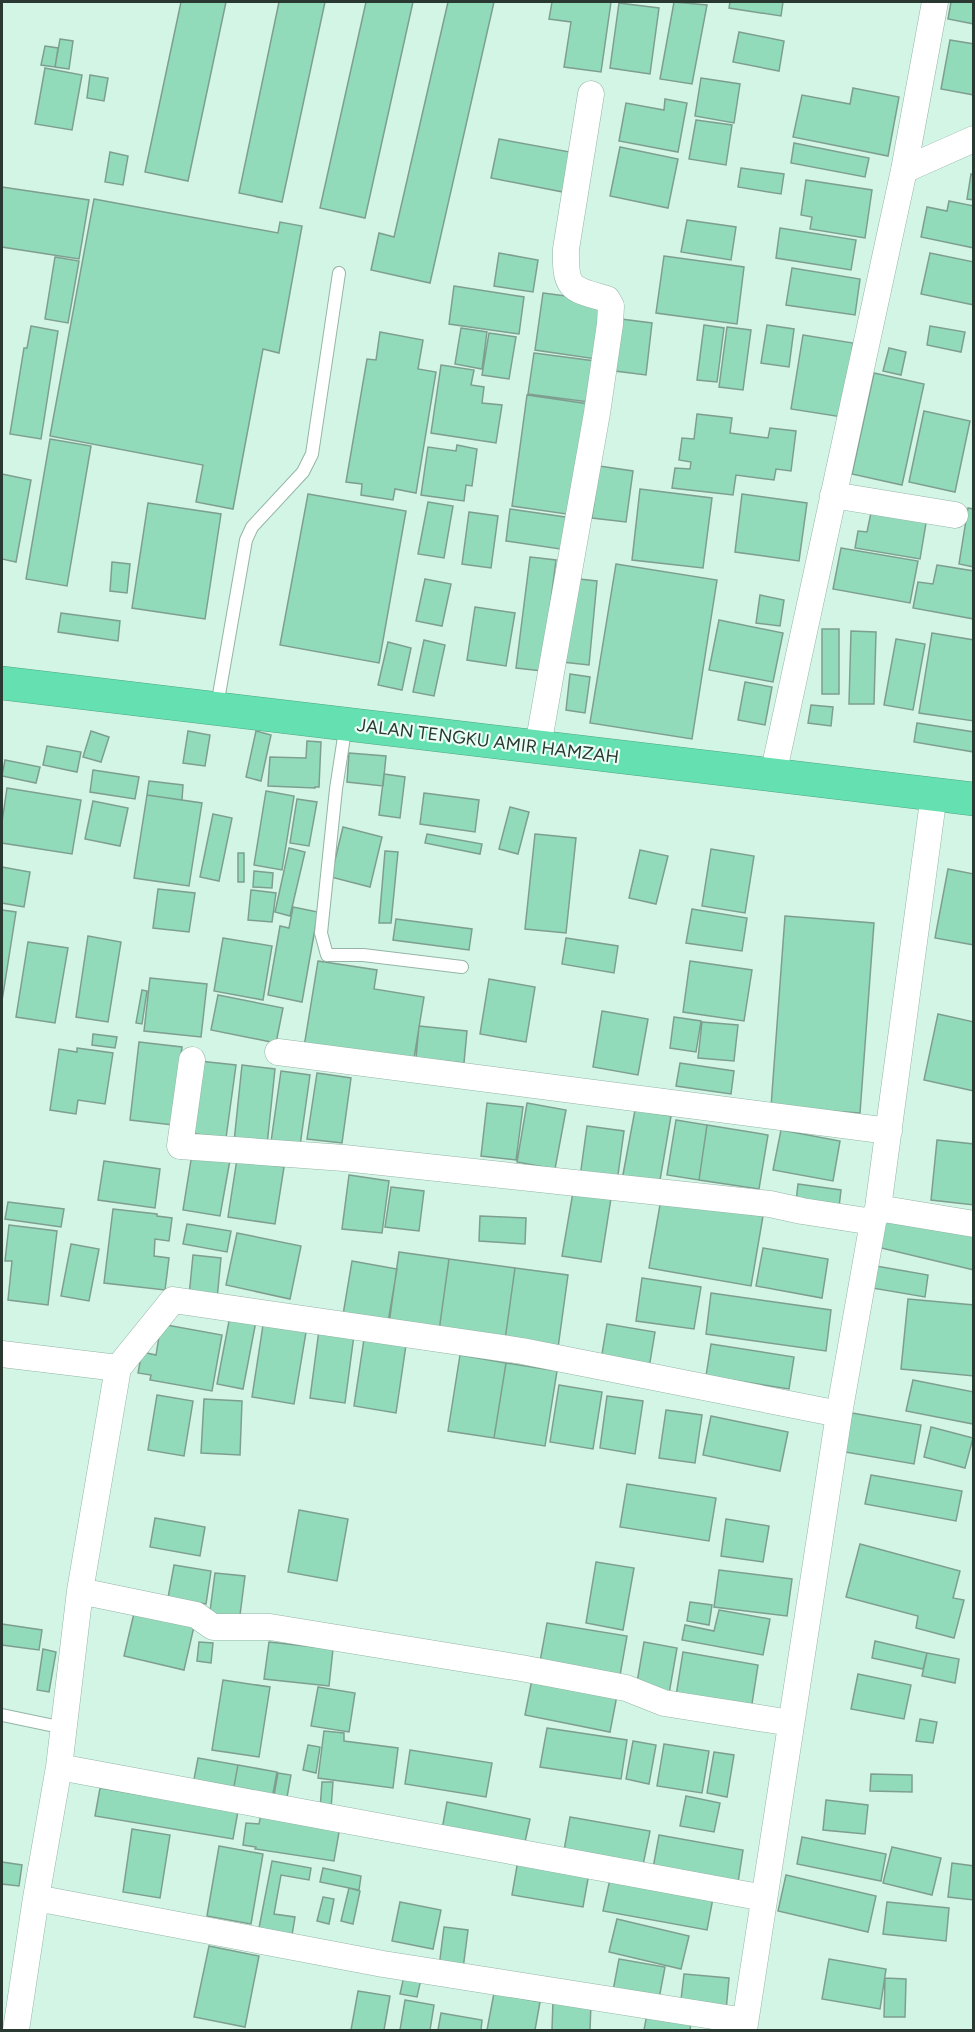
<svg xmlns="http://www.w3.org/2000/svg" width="975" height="2032" viewBox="0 0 975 2032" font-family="Figtree,sans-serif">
	<rect width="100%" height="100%" fill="#d2f5e5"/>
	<path fill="#91dbbb" stroke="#7e9f90" stroke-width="1.5" d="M181,2h45l-38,179 -43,-9z
		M279,2h46l-43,200 -43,-9z
		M366,2h47l-48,216 -45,-10z
		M448,2h46l-64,281 -59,-13 8,-37 15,4z
		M552,2h59l-10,70 -37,-5 7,-45 -22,-3z
		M674,2l33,3 -15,79 -32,-5z
		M730,2h53l-2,14 -52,-8z
		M951,2h23v22l-26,-5z
		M619,3l40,5 -9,66 -40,-6z
		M739,32l45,9 -5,30 -46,-9z
		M60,39l13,2 -4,28 -14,-2z
		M950,40l24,4v51l-33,-6z
		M45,46l13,2 -3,19 -14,-2z
		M45,68l37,7 -10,55 -37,-6z
		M90,75l18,3 -4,23 -17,-3z
		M701,78l39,6 -6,39 -39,-7z
		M853,88l46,9 -11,59 -95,-19 9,-42 48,9z
		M665,99l22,4 -9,49 -59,-11 7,-38 38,7z
		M696,120l36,5 -6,40 -37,-6z
		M499,139l71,13 -7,40 -72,-14z
		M794,143l75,15 -4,19 -74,-14z
		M620,147l58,12 -10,49 -58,-12z
		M110,152l18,4 -5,29 -18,-3z
		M741,168l43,6 -3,20 -43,-7z
		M971,174l3,1v25l-7,-1z
		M806,180l66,10 -7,48 -55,-9 2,-12 -11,-2z
		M2,187l87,13 -10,59 -77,-12z
		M94,199l184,34 2,-11 22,4 -23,127 -16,-4 -30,160 -37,-7 7,-37 -153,-29z
		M949,201l25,5v42l-53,-11 6,-30 20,4z
		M687,220l49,7 -5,33 -50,-8z
		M780,228l76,12 -5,30 -75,-12z
		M499,253l39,7 -5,32 -39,-6z
		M930,253l44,9v43l-53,-11z
		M664,256l80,11 -7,57 -81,-11z
		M55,257l24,4 -11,62 -23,-4z
		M792,268l68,11 -5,36 -69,-10z
		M454,286l70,11 -5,37 -70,-10z
		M543,293l61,8 -8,58 -61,-9z
		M621,319l31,4 -6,52 -31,-4z
		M704,325l20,3 -7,54 -20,-2z
		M767,325l27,4 -5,38 -28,-4z
		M31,326l27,5 -17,108 -31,-5 14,-86h3z
		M930,326l35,6 -4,20 -34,-7z
		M727,327l24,3 -8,60 -24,-3z
		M461,328l26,4 -5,37 -27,-5z
		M380,332l43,8 -5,29 18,3 -20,121 -21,-4 -2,11 -32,-5 1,-11 -16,-2 21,-123 9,1z
		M489,333l27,4 -7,42 -27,-4z
		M803,335l50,8 -11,74 -51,-8z
		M889,348l17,4 -5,23 -18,-4z
		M534,353l61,8 -6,41 -61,-8z
		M441,365l33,5 -3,15 13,2 -2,16 20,2 -6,38 -65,-10z
		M874,373l50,11 -22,101 -50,-11z
		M527,395l62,9 -16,111 -61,-9z
		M924,411l46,10 -15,71 -46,-10z
		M697,414l35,4 -2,15 38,5 2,-10 26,3 -5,40 -15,-2 -2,11 -38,-5 -3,20 -61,-7 3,-20 15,1 1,-7 -12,-2 3,-22 12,1z
		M50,439l41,7 -24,140 -41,-7z
		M457,445l20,4 -5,37 -6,-1 -2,16 -43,-6 7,-48 28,4z
		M599,466l34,5 -7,51 -34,-4z
		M2,474l29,6 -15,82 -14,-3z
		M640,489l72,9 -9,70 -71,-8z
		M308,494l98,17 -27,152 -99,-18z
		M742,494l65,9 -8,58 -64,-9z
		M428,502l25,4 -9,52 -26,-4z
		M148,503l73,11 -16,105 -73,-11z
		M872,508l55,9 -7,42 -65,-11 3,-17 9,1z
		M968,508l6,1v58l-15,-3z
		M510,509l62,9 -5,32 -61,-9z
		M469,512l29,4 -7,52 -29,-4z
		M841,548l77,13 -8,42 -77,-14z
		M530,557l26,3 -14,111 -26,-3z
		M112,562l18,2 -3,29 -17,-2z
		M616,564l101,16 -25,159 -102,-16z
		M937,565l37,6v48l-61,-11 5,-26 15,2z
		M570,578l27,3 -8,84 -27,-3z
		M425,579l26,5 -9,42 -26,-5z
		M760,595l24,5 -4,26 -24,-3z
		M475,607l40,6 -9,53 -39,-6z
		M61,613l59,8 -2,20 -60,-9z
		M719,620l64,13 -10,49 -64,-12z
		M822,629h17v65h-17z
		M851,631l25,1 -2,72h-25z
		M932,633l42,7v81l-55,-8z
		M896,639l29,5 -12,66 -29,-5z
		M424,640l21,5 -11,51 -21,-4z
		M388,642l23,6 -9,42 -24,-5z
		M570,674l20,3 -5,36 -19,-3z
		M745,682l27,5 -7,38 -27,-5z
		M811,705l22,2 -2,19 -23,-3z
		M917,723l57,9v20l-60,-10z
		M91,731l18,6 -8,25 -18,-5z
		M188,731l22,4 -5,31 -22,-3z
		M256,731l15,4 -10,46 -15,-4z
		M307,741l14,1 -2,45h-4v1l-47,-2 2,-29 36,1z
		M47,746l34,6 -4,20 -34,-7z
		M349,753l37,3 -3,30 -36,-4z
		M5,760l35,7 -4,16 -34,-7z
		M93,770l46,7 -4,22 -45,-7z
		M384,774l21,3 -5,41 -21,-3z
		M149,781l34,4 -1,15 -35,-5z
		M7,788l74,12 -9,54 -70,-11v-21z
		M266,791l28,5 -12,74 -28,-5z
		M424,793l55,7 -4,32 -55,-8z
		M147,795l55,8 -13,83 -55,-8z
		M297,799l20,3 -8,44 -19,-3z
		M93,801l35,7 -8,38 -35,-7z
		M510,807l19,5 -11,42 -19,-5z
		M213,814l19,4 -13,63 -19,-4z
		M343,827l39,10 -12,50 -39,-10z
		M427,834l55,10 -2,10 -55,-11z
		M535,834l41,4 -10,95 -41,-4z
		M289,848l16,4 -15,64 -15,-4z
		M711,849l43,7 -9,57 -43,-7z
		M640,850l28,6 -12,48 -27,-6z
		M385,851l13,1 -7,71h-12z
		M238,853h6v29h-6z
		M2,867l28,5 -6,35 -22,-4z
		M948,869l26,5v71l-39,-7z
		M254,871l19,2 -1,15 -19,-1z
		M158,889l37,4 -6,39 -36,-4z
		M251,890l25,3 -4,29 -24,-2z
		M293,907l25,5 -16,90 -34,-7 12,-69 9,2z
		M692,909l55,9 -5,33 -56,-8z
		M2,910l14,2 -14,89z
		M785,916l89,7 -14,190 -89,-6z
		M396,919l76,10 -3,21 -76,-10z
		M88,936l33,6 -13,80 -32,-5z
		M223,938l49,8 -9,54 -49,-9z
		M566,938l52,8 -4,27 -52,-9z
		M28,942l40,6 -13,75 -39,-6z
		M318,961l59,9 -3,19 50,8 -11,67 -109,-17z
		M690,961l62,9 -8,51 -61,-9z
		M150,978l57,6 -6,53 -57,-6z
		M489,979l46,8 -9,55 -46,-8z
		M142,990l5,1 -5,33 -6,-1z
		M218,995l65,13 -7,35 -65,-13z
		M602,1011l46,8 -10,56 -45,-8z
		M938,1014l36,8v69l-50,-11z
		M674,1017l27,4 -5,31 -26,-4z
		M702,1022l36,3 -4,36 -36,-3z
		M419,1026l48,5 -3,32 -48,-5z
		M93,1034l24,3 -2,11 -23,-3z
		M139,1042l43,5 -9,78 -43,-5z
		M77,1048l36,5 -8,51 -27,-4 -2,14 -26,-4 9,-61 18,3z
		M199,1061l37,4 -10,73 -37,-5z
		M680,1063l54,8 -3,23 -55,-8z
		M242,1065l33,4 -8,76 -33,-3z
		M281,1071l29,4 -11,78 -29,-4z
		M317,1073l34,5 -9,65 -35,-4z
		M487,1103l36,4 -7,53 -35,-4z
		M527,1103l39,7 -11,59 -38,-7z
		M635,1110l36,6 -12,70 -37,-6z
		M676,1120l31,5 -8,55 -32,-5z
		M707,1125l61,10 -9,54 -60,-9z
		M587,1126l37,5 -7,51 -37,-5z
		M781,1130l59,11 -7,40 -60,-11z
		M937,1140l37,4v61l-43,-5z
		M192,1154l38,6 -10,56 -37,-6z
		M237,1159l47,8 -9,57 -47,-7z
		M104,1161l56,8 -5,39 -57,-8z
		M349,1175l40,6 -7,52 -40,-4z
		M798,1184l43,6 -2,17 -43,-5z
		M391,1187l33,4 -5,40 -34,-4z
		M573,1192l38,6 -10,64 -39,-6z
		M661,1199l102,17 -12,70 -102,-18z
		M8,1202l56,7 -3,18 -56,-8z
		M113,1209l44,5v2l15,2 -3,23 -14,-2 -1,17 15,2 -4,32 -61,-7z
		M885,1214l89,21v35l-97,-23z
		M480,1216l46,2 -1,26 -46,-3z
		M187,1224l44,7 -4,21 -44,-8z
		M9,1225l48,6 -9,74 -40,-5 4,-39h-7z
		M237,1233l64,13 -11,53 -64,-14z
		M71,1244l28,5 -10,52 -28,-5z
		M763,1248l65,11 -6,39 -66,-12z
		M399,1252l50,7 -10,72 -50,-7z
		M193,1255l28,3 -4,41 -28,-3z
		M449,1259l66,9 -10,72 -66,-9z
		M352,1261l45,8 -11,65 -45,-7z
		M876,1266l52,9 -3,22 -53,-9z
		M515,1268l53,7 -10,73 -53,-8z
		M642,1278l59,9 -7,42 -58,-8z
		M711,1293l120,17 -5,41 -120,-17z
		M908,1299l66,6v71l-73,-7z
		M230,1316l26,5 -13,68 -26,-5z
		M161,1324l61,11 -10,56 -62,-11 1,-5 -13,-2 4,-21 14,3z
		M607,1324l48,8 -6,36 -48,-8z
		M263,1325l43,7 -12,72 -42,-7z
		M319,1330l35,5 -9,68 -35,-5z
		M364,1339l42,6 -10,68 -42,-7z
		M711,1344l83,13 -5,32 -83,-13z
		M460,1355l46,8 -12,75 -46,-7z
		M506,1363l51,8 -12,75 -51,-8z
		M913,1380l61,12 -1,32 -67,-13z
		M559,1385l43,7 -9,57 -43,-7z
		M157,1395l36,6 -9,55 -36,-6z
		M607,1396l36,5 -8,53 -35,-6z
		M204,1399l38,2 -2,54 -39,-2z
		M666,1410l36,5 -7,48 -36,-5z
		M852,1413l69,12 -7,39 -69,-12z
		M711,1416l77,16 -8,39 -77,-16z
		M931,1427l42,11 -8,30 -41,-11z
		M871,1475l91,16 -6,30 -91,-17z
		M627,1484l89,14 -7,43 -89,-14z
		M299,1510l49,9 -11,62 -49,-9z
		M155,1518l50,9 -5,29 -50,-9z
		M726,1519l43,7 -6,36 -42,-6z
		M860,1544l100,27 -7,27 11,2 -10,38 -38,-10 2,-12 -72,-19z
		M596,1562l38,6 -11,62 -37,-7z
		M174,1565l37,6 -5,33 -38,-6z
		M719,1570l73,9 -5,37 -73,-9z
		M215,1573l30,3 -6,47 -30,-4z
		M690,1602l22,3 -3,20 -22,-4z
		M135,1609l60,13 -11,48 -60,-14z
		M719,1610l51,9 -7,36 -81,-15 3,-15 29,6z
		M547,1623l80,13 -8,45 -80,-14z
		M2,1624l40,6 -3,20 -37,-5z
		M875,1641l52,12 -4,16 -51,-11z
		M199,1642l14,1 -2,20 -14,-2z
		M269,1642l64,7 -4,37 -65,-7z
		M644,1642l33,6 -8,46 -33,-6z
		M43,1649l13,3 -7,40 -12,-2z
		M683,1652l75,13 -7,45 -75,-14z
		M927,1653l32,6 -4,24 -33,-7z
		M533,1674l85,16 -8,42 -85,-17z
		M858,1674l53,11 -7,34 -53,-10z
		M223,1680l47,7 -11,70 -47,-7z
		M318,1687l37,6 -6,39 -38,-6z
		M920,1719l17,3 -4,21 -17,-2z
		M547,1728l80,12 -6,39 -81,-12z
		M324,1731l20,2v8l54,7 -5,40 -75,-10z
		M633,1741l23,4 -7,39 -23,-5z
		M664,1744l45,7 -7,42 -45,-7z
		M308,1745l12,2 -4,26 -13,-3z
		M410,1750l82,13 -6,34 -81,-13z
		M714,1752l20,3 -7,42 -20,-4z
		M198,1758l40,7 -6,32 -40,-7z
		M238,1765l39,7 -6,32 -39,-7z
		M278,1773l13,2 -5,28 -13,-2z
		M871,1774l41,1v17l-42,-1z
		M322,1782h11l-2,27h-11z
		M100,1788l138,23 -5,28 -138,-23z
		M686,1796l34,7 -6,29 -34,-6z
		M826,1800l42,5 -3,29 -42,-4z
		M447,1802l83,17 -7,32 -82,-16z
		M262,1809l79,12 -7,40 -79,-12 1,-2 -13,-2 3,-22 13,1z
		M570,1817l80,14 -8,39 -79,-14z
		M132,1829l38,6 -10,63 -37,-6z
		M659,1835l84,15 -6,39 -85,-15z
		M802,1837l84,17 -5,27 -84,-17z
		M219,1846l44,8 -12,70 -44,-8z
		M892,1847l49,11 -9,37 -49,-12z
		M518,1860l71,13 -6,34 -71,-12z
		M272,1861l39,7 -2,12 -28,-5 -7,39 21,3 -3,18 -33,-7z
		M2,1862l20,3 -3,21 -17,-2z
		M952,1863l22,3v34l-26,-3z
		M323,1868l38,8 -2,14 -39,-8z
		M786,1875l90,21 -8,36 -90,-21z
		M610,1879l103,19 -6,32 -104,-19z
		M349,1888l11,3 -7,33 -12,-3z
		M323,1897l11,2 -5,25 -12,-3z
		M400,1902l41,8 -8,39 -41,-8z
		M887,1902l62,6 -3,33 -63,-7z
		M617,1919l72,17 -8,33 -72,-17z
		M444,1927l24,3 -5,39 -24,-2z
		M209,1946l50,10 -14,71 -51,-10z
		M619,1959l46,8 -7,37 -46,-8z
		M829,1959l57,10 -6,40 -58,-10z
		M684,1974l45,4 -3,33 -46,-3z
		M404,1976l17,3 -4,18 -17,-3z
		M885,1978l21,1 -1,38h-21z
		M358,1991l32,5 -6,34h-33z
		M494,1993l46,9 -5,28h-48z
		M405,2000l29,5 -4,25h-30z
		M553,2001l38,2 -1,27h-38z
		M441,2013l41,7 -1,10h-43z
		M647,2014l44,8 -1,8h-46z"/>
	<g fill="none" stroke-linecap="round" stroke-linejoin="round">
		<defs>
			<path id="lane" d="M217,706l29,-166 6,-13 51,-55 9,-18 27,-181
				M346,724l-10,65 -15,144 6,22h36l99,12
				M2,1715l62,13"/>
			<path id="street" d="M904,170l70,-31
				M833,495l122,20
				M538,746l59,-333 13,-89 1,-18 -4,-7c-37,-10 -42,-10 -41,-50l25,-155
				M773,775l131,-605 31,-168
				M278,1052l611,79
				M192,1060l-12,86 164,12 426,46 32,7 71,11
				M878,1208l96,16
				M2,1354l116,14 -38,223 -21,176 -23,131 -20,132
				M118,1368l55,-68 349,51 317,63
				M80,1591l116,24 17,12h57l251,41 105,20 38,15 127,20
				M59,1767l705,131
				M36,1898l347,66 362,57
				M744,2030l95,-616 34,-192 5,-14 56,-414"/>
			<path id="highway" d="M2,683l972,116"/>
		</defs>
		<use href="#lane" stroke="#94b5a5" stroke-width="14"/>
		<use href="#street" stroke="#94b5a5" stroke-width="27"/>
		<use href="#highway" stroke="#50a584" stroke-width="34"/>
		<use href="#lane" stroke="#fff" stroke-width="12"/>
		<use href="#street" stroke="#fff" stroke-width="26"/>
		<use href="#highway" stroke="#65e0b0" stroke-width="33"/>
	</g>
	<g text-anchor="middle" stroke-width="4.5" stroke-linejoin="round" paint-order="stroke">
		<g font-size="18" fill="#2a3832" stroke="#eafff5">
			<text transform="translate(488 741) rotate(7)" y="6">JALAN TENGKU AMIR HAMZAH</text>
		</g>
	</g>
	<rect width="975" height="2032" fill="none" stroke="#2a3832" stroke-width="6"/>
</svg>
